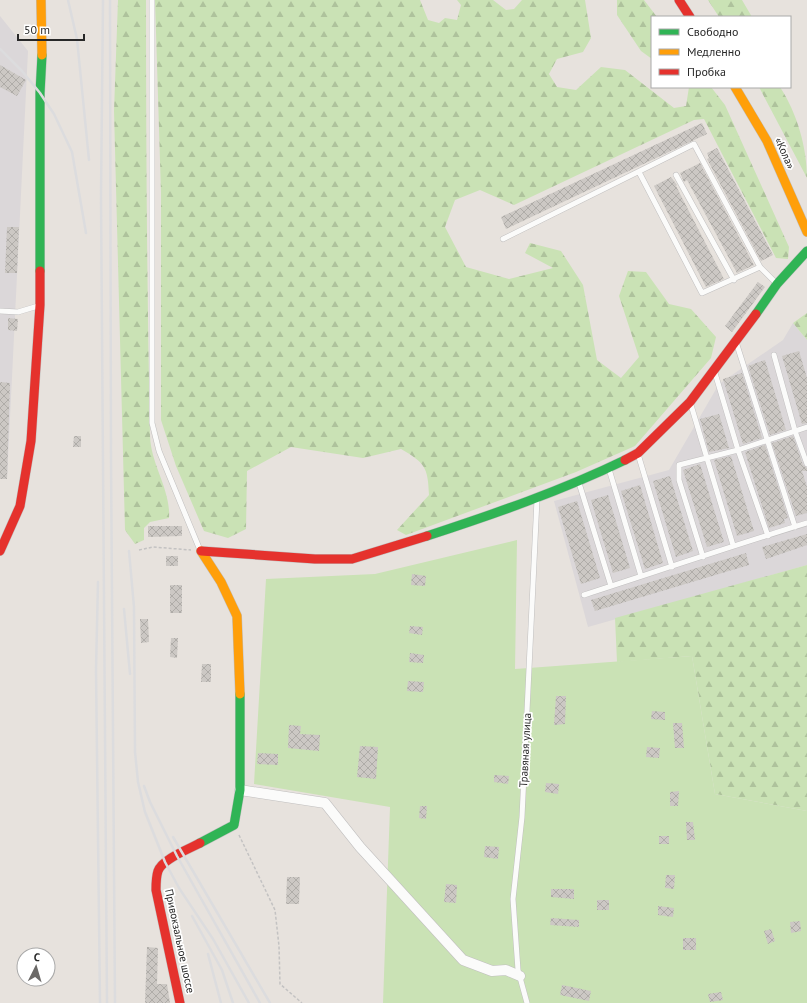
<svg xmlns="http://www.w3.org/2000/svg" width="807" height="1003" viewBox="0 0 807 1003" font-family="'PT Sans',sans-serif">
	<defs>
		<pattern id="forest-firs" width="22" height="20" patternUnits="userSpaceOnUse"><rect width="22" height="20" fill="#cae2b5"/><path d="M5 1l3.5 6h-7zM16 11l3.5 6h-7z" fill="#aec29c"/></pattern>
		<pattern id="building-cross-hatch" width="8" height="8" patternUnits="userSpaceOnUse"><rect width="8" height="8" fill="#ccc8c4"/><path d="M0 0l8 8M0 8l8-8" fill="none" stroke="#afaca8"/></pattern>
	</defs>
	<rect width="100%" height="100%" fill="#e7e2dd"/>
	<path fill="#dbd7d9" d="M0,16l28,35 -21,428h-7z
		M793,323l14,17v225l-219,62 -34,-126 115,-31 50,-86 64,-44z"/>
	<path fill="url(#forest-firs)" d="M118,0h28c0,146 1,291 4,436 1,29 21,54 19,82l-19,4 -6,6v12l-9,4 -10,-14 -11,-419z
		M155,0h265l8,20 11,3 6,-5 12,2 4,-15 -4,-5h36l13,10 8,-1 8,-9h63l6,38 -8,14 -26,7 -8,15 8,13 19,3 25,-23 24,3 49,38 12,-2 3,-19h22l14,18 64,142 -1,12 -12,-1 -72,-139 -10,1 -180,85 -34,-15 -25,10 -10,27 21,40 43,12 44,-11 -28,-15 5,-10 31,8 22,34 14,75 24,18 18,-21 -20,-61 9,-25 18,1 23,32 22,5 25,28 -5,21 -76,88 -59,26 -170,63 -9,-5 32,-35c-1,-28 -4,-32 -28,-46l-38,9 -72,-11 -44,24 -1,58 -18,9 -24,-7 -28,-65 -15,-46v-227z
		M617,0h27l13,17h-5v42l-11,-8 -24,-36z
		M708,0h34l10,17h-33z
		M759,87h21c17,26 27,60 27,91z
		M807,313v27l-14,-17z
		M807,565v246l-92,-17 -23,-138 -75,6 -2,-44z"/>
	<path fill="#cae2b5" d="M517,540l-2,129 177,-13 23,138 92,17v192h-424l7,-196 -136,-23 12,-205 109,-5z"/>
	<path fill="url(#building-cross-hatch)" d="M0,65l26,15 -9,16 -17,-9z
		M702,123l5,11 -201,95 -5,-12z
		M717,148l56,107 -12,6 -54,-102 2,-1 -2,-5z
		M700,163l54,102 -17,8 -50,-93 -3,2 -4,-9z
		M671,177l6,8 -1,1 48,93 -18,8 -52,-101z
		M7,227h12l-2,46h-12z
		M758,282l7,5 -33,45 -7,-6z
		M8,318l10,1 -1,12 -9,-1z
		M799,351l8,27v45l-5,1 -20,-68z
		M765,360l21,70 -16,5 -22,-69z
		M742,373l20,65 -19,6 -20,-65z
		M0,382l10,1 -3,96h-7z
		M719,414l10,34 -20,4 -9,-33z
		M74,436h7v11h-8z
		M793,436l10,29 4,3v3h-5l5,16v26l-11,3 -24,-73z
		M765,445l23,73 -4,1 1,4 -16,5 -24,-76z
		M731,456l23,75 -17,5 -23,-76z
		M700,464l24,78 -17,5 -24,-77z
		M670,476l23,75 -17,6 -23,-76z
		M640,485l23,78 -18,6 -24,-78z
		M608,495l22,73 -17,5 -22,-73z
		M577,501l23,77 -19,6 -23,-77z
		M148,526h34v10l-34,1z
		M807,534v11l-41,14 -4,-12z
		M746,553l3,12 -154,46 -4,-11z
		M166,556h12v10h-12z
		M412,574l14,2 -1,10 -14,-1z
		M170,585h12v28h-12z
		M140,619h8l1,23 -8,1z
		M410,626l13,1 -1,8 -13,-2z
		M171,638h7l-1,20 -7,-1z
		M410,653l14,2 -1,8 -14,-1z
		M202,664h9v18h-10z
		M408,681l16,1 -1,10 -16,-1z
		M556,696h10l-1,28 -11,1z
		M652,711l13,1v8l-14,-1z
		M673,723h9l2,25h-9z
		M289,725l12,1 -1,8 20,1 -1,16 -31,-3z
		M360,746l18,1 -2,32 -19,-2z
		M647,747l13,1 -1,10 -13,-1z
		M258,753l20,1v11l-21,-1z
		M494,775l15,1 -1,8 -14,-2z
		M546,783l13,1 -1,10 -13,-2z
		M679,791l-1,15h-8v-14z
		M420,806h7l-1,13 -7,-1z
		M686,822h7l2,18h-8z
		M659,836h10v8h-10z
		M485,846l14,1 -1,12 -14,-2z
		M666,875h9l-1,14 -9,-1z
		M287,877h13l-1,27h-13z
		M446,884l11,1 -1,18 -12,-1z
		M551,889h23v10l-23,-2z
		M597,900h12v10h-12z
		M658,906l16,2 -1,9 -15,-2z
		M551,918l28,2v7l-29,-2z
		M800,921l1,10 -10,2 -1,-11z
		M771,929l4,12 -7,3 -4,-13z
		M683,938h13v12h-13z
		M147,947l11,1 -1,36h10l3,19h-25z
		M562,985l29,6 -2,10 -29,-6z
		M721,992l2,8 -13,2 -2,-8z"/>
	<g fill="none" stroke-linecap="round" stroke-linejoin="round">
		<defs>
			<path id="lane" d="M152,0v423l7,28 41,99
				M639,172l63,121 58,-26
				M676,175l58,105
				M503,239l191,-95 66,123 16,16
				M0,311l18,1 20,-6
				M737,345l58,182
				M774,355l21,76 12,33
				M715,373l23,77 30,86
				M691,405l42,140
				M638,454l34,113
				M609,469l32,107
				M579,483l32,103
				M703,557l-24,-77v-15l59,-15 69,-23
				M584,595c74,-24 148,-49 223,-72
				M527,1003l-9,-33 -5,-71 9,-82 15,-318"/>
			<path id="street" d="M240,790l85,13 35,44 103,113 29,11 14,-1 14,6"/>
			<path id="fast" d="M40,271v-178l2,-38
				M756,314l21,-30 30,-33
				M427,536c67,-22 134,-45 198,-76
				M200,843l34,-18 6,-35v-96"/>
			<path id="slow" d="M41,0l1,55
				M735,87l32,54 40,91
				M201,551l20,31 16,34 3,78"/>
			<path id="jam" d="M679,0l11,17
				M625,460l13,-7 52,-51 66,-88
				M0,551l20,-45 11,-65 9,-136v-34
				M201,551l114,8h37l75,-23
				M180,1003l-24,-113c0,-6 0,-13 2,-19 4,-12 31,-22 42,-28"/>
		</defs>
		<use href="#lane" stroke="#c0bfbf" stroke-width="6"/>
		<use href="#street" stroke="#c0bfbf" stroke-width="11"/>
		<use href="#fast" stroke="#c0bfbf" stroke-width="10"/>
		<use href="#slow" stroke="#c0bfbf" stroke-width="10"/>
		<use href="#jam" stroke="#c0bfbf" stroke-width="10"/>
		<path stroke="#c3c2c2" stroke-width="1.5" stroke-dasharray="3 2" stroke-linecap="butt" d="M139,550l14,-3 38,3
			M239,835l36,75 4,36 1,38 22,19"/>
		<use href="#lane" stroke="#fbfbfa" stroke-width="5"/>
		<use href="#street" stroke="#fbfbfa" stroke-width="10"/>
		<use href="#fast" stroke="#30b455" stroke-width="9"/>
		<use href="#slow" stroke="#ff9f0a" stroke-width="9"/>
		<use href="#jam" stroke="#e5322d" stroke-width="9"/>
		<path stroke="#dcdcde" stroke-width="2.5" d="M68,0l9,39 12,121
			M103,0l-2,196 6,807
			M110,0l1,459 4,544
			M0,49l22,22 18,22 14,21 18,38 14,81
			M129,551l5,56 1,145 3,30 7,30 20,50 14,26 34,51 36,64
			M98,582l-2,88 4,333
			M124,609l6,65
			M144,786l6,16 27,54 83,147
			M173,837l97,166
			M192,916l30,54 11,33
			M208,954l13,49"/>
	</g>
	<g text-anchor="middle" stroke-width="3.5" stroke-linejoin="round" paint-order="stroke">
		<g font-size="11" fill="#282828" stroke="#fff">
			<text transform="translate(785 153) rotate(66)" y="4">«Кола»</text>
			<text transform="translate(525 750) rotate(-87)" y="4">Травяная улица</text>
			<text transform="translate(180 941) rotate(78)" y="4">Привокзальное шоссе</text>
		</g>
	</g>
	<rect x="651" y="16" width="140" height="72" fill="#ffffff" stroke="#a9a9a9"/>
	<rect x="659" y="29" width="20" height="6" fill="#30b455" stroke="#a9a9a9"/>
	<text x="687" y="36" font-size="12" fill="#282828">Свободно</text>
	<rect x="659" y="49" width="20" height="6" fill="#ff9f0a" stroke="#a9a9a9"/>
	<text x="687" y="56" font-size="12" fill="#282828">Медленно</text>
	<rect x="659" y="69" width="20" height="6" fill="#e5322d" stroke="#a9a9a9"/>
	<text x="687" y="76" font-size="12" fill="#282828">Пробка</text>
	<g transform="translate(36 967) rotate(5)"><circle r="19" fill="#ffffff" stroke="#a9a9a9"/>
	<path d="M0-3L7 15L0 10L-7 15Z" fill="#6b6967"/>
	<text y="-6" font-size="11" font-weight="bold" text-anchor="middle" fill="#282828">С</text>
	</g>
	<path d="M18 34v6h66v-6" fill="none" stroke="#282828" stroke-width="2"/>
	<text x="24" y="34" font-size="12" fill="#282828" stroke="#ffffff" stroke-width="3" paint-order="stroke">50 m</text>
</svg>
